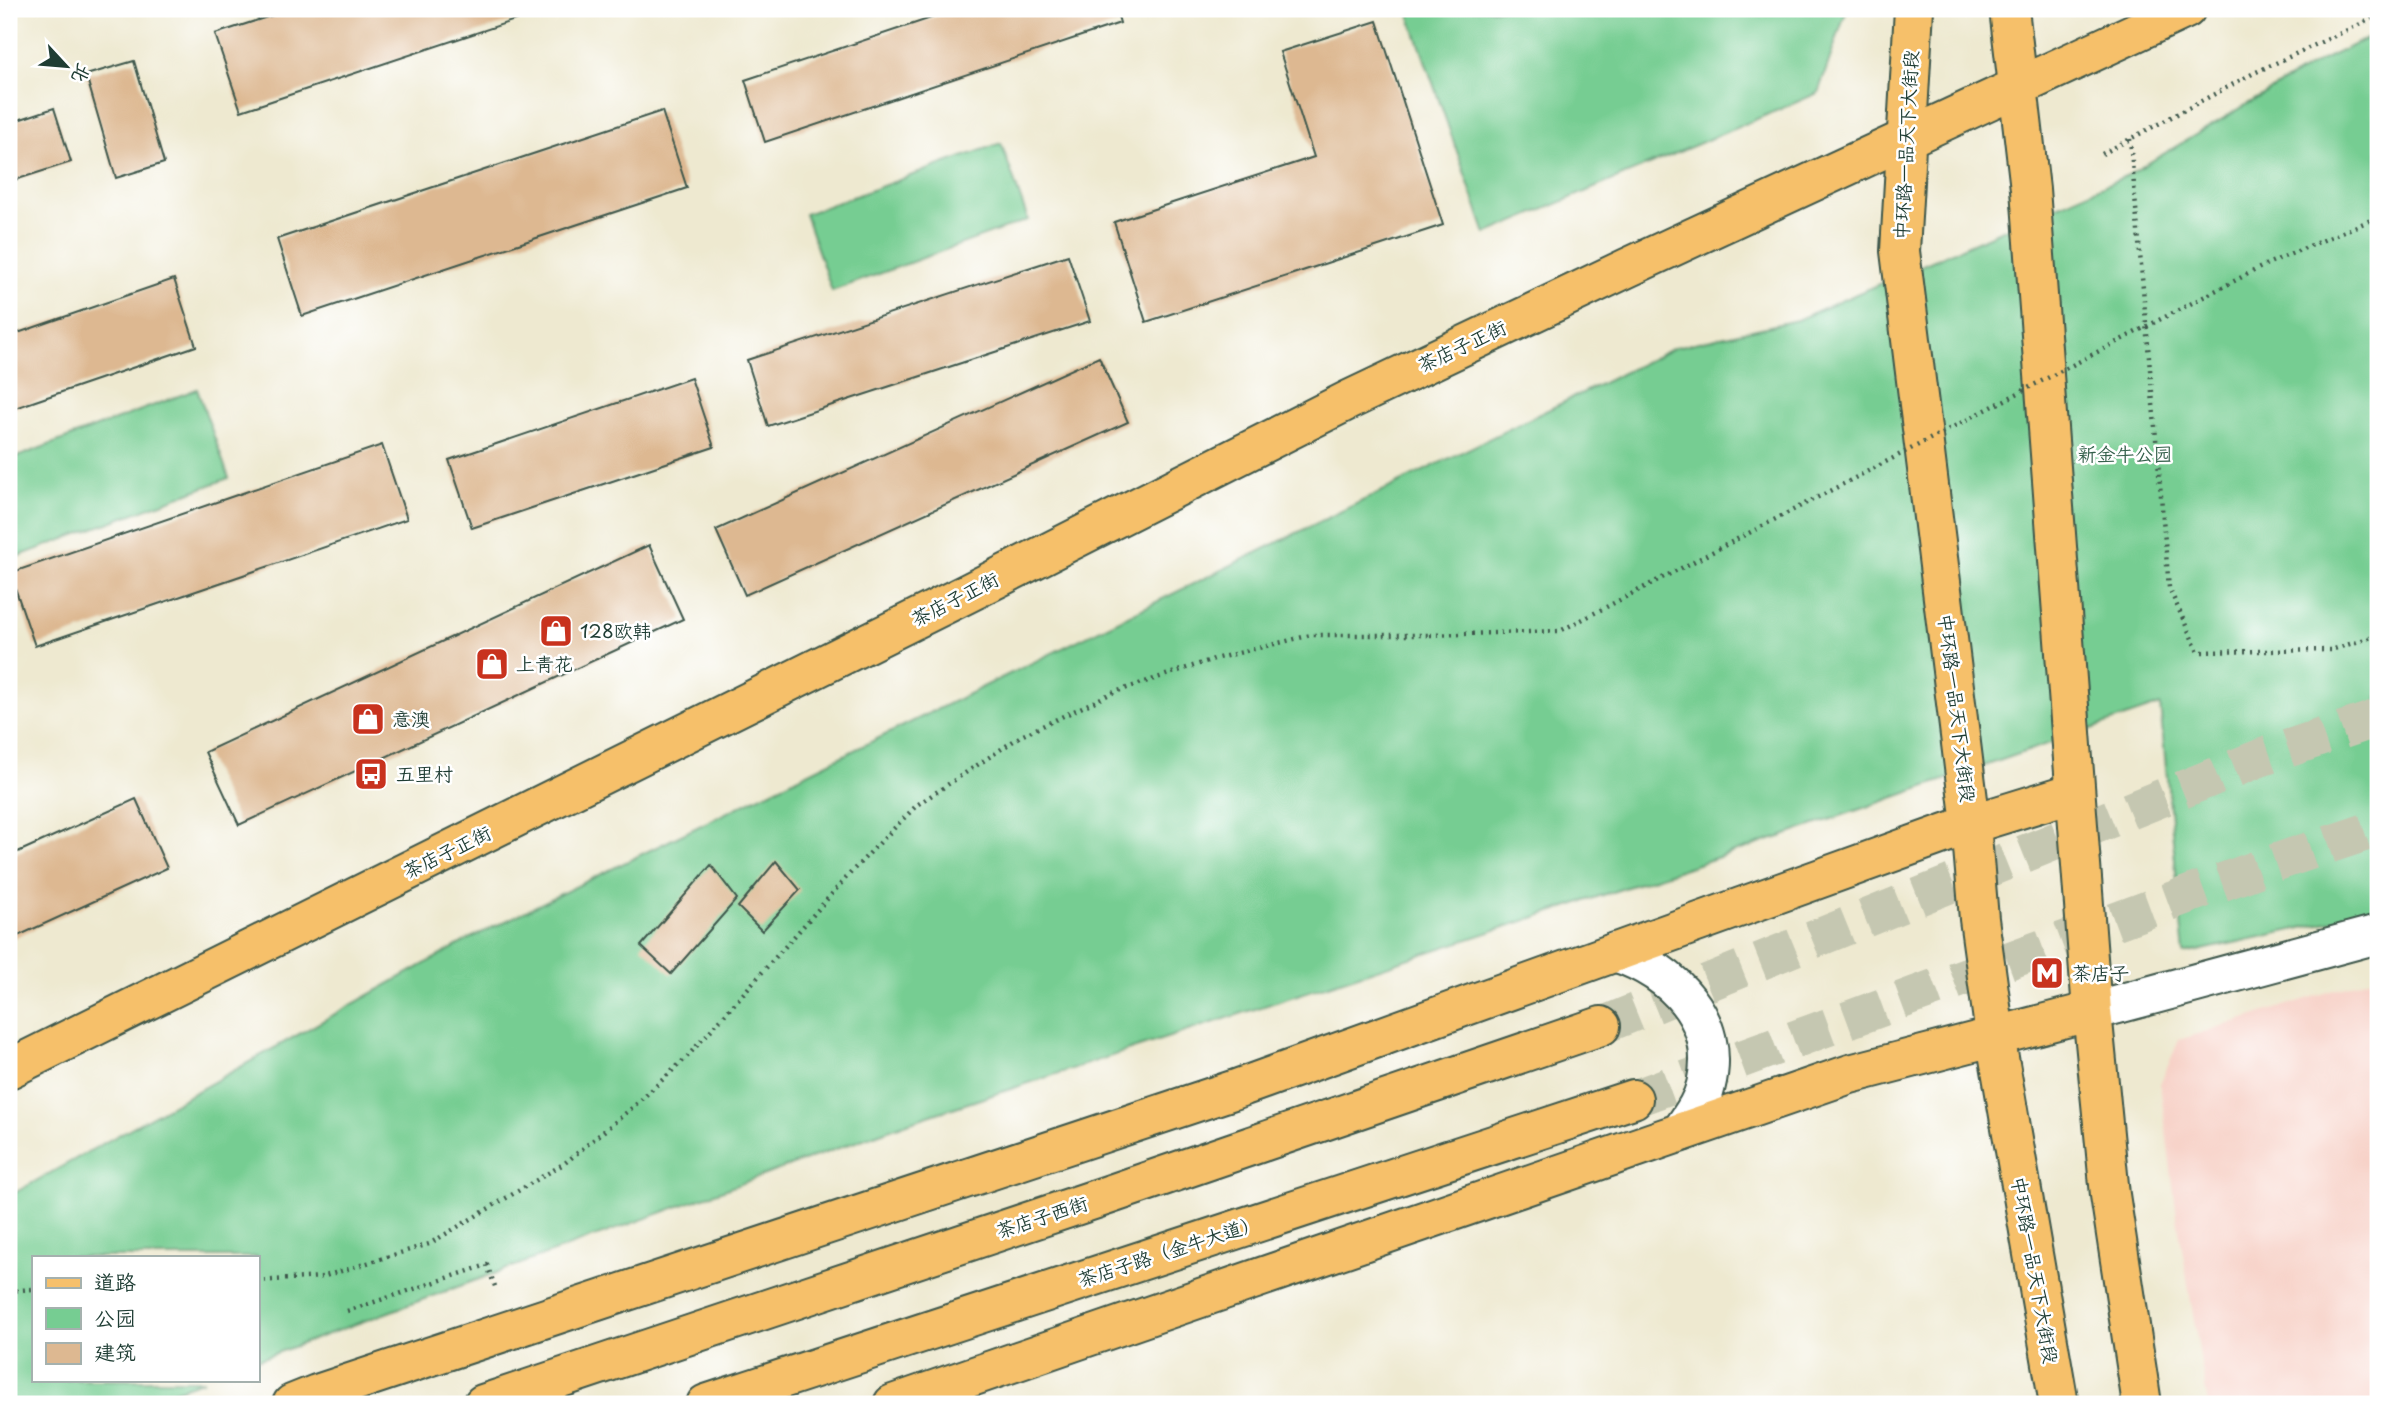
<svg xmlns="http://www.w3.org/2000/svg" width="2387" height="1413" viewBox="0 0 2387 1413" font-family="'Playpen Sans','LXGW WenKai TC',sans-serif">
	<rect width="100%" height="100%" fill="#fff"/>
	<filter id="ink" filterUnits="userSpaceOnUse"><feTurbulence type="fractalNoise" baseFrequency=".0143" numOctaves="2"/><feDisplacementMap in="SourceGraphic" scale="14" xChannelSelector="R" yChannelSelector="G"/><feConvolveMatrix kernelMatrix="1 2 1 2 8 2 1 2 1" color-interpolation-filters="sRGB"/></filter>
	<filter id="wash" filterUnits="userSpaceOnUse"><feTurbulence type="fractalNoise" baseFrequency=".00686" numOctaves="4" result="noise"/><feDisplacementMap in="SourceGraphic" scale="28" xChannelSelector="R" yChannelSelector="G"/><feGaussianBlur stdDeviation="1.57" result="paint"/><feColorMatrix in="noise" values="0 0 0 0 0 0 0 0 0 0 0 0 0 0 0 0 0 1.4 0 .05"/><feComposite in="paint" operator="in"/></filter>
	<g filter="url(#wash)">
		<rect width="100%" height="100%" fill="#eee9d0"/>
		<path fill="#f7d1c7" d="M2378,976v428h-170l-30,-180 -18,-140 19,-44z"/>
		<path fill="#76cd92" stroke="#4a8563" stroke-width="2" d="M1407,9h440l-29,84 -332,141z
			M2378,33v878l-194,43 -24,-249 -380,132 -870,285 -653,238v-103h-224v123h171l-67,24h-128v-208l464,-259 1203,-590 121,-27 331,-145 190,-113z
			M1001,143l27,77 -196,71 -27,-77z
			M197,389l32,89 -218,81 -2,-5v-94z"/>
		<g id="blocks">
			<path fill="#ddb891" d="M292,9h256l-307,102 -26,-77z
				M958,9h158l4,14 -355,119 -20,-62z
				M1377,21l66,204 -297,97 -32,-100 200,-65 -34,-105z
				M134,61l30,102 -48,15 -30,-103z
				M54,108l17,54 -62,20v-59z
				M662,111l25,77 -385,128 -25,-77z
				M1068,255l22,66 -322,105 -21,-66z
				M174,279l22,67 -187,64v-74z
				M1099,357l29,65 -383,173 -29,-65z
				M691,378l23,69 -242,81 -23,-68z
				M382,445l25,74 -372,127 -25,-73z
				M649,545l34,74 -444,206 -34,-73z
				M136,799l31,69 -158,72v-84z
				M776,861l24,29 -38,41 -24,-24z
				M711,865l26,34 -66,75 -30,-28z"/>
		</g>
	</g>
	<g filter="url(#ink)">
		<use href="#blocks" fill-opacity="0" stroke="#3e574b" stroke-width="2"/>
		<g fill="none" stroke-linecap="round" stroke-linejoin="round">
			<path stroke="#c5c7b1" stroke-width="38" stroke-dasharray="38 19" stroke-linecap="butt" d="M1601,1026l659,-268 118,-40
				M1633,1099l641,-236 104,-35"/>
			<defs>
				<path id="minor" d="M1615,952c57,19 107,67 91,133 -4,18 -15,32 -25,47
					M2092,1011l286,-77"/>
				<path id="major" d="M1914,9l-14,242 71,573 8,95 16,116 64,369
					M2009,9l21,180 62,822 18,184 32,209
					M9,1069l955,-474 385,-195 278,-132 559,-259
					M292,1404l25,-10 919,-305 735,-265 104,-32
					M893,1404l957,-330 242,-63"/>
				<path id="highway" d="M483,1404l625,-209 493,-169
					M706,1404l927,-305"/>
			</defs>
			<use href="#minor" stroke="#3e574b" stroke-width="42"/>
			<use href="#major" stroke="#3e574b" stroke-width="42"/>
			<use href="#highway" stroke="#3e574b" stroke-width="42"/>
			<path stroke="#3e574b" stroke-width="4.5" stroke-dasharray="2 5" stroke-linecap="butt" d="M2130,139l39,449 29,64 133,-2 47,-15
				M2102,154l152,-81 124,-57
				M257,1281l65,-4 107,-33 136,-81 67,-55 54,-50 168,-189 63,-64 104,-69 91,-43 102,-34 97,-24h119
				M9,1291l24,-2
				M347,1311l140,-46 9,24"/>
			<use href="#minor" stroke="#fff" stroke-width="38"/>
			<use href="#major" stroke="#f6c06b" stroke-width="38"/>
			<use href="#highway" stroke="#f6c06b" stroke-width="38"/>
			<path stroke="#3e574b" stroke-width="4.5" stroke-dasharray="2 5" stroke-linecap="butt" d="M1430,635l130,-4 707,-367 111,-47"/>
		</g>
	</g>
	<defs>
		<symbol id="shop-square" viewBox="-11 -11 22 22"><rect x="-9" y="-9" width="18" height="18" rx="4" fill="#c8321e" stroke="#fff"/><path d="M-5-2.5h2.3a2.7 3.5 0 0 1 5.4 0H5L5.5 6h-11ZM-1.5-2.5h3a1.5 2.3 0 0 0-3 0Z" fill="#fff"/></symbol>
		<symbol id="bus-square" viewBox="-11 -11 22 22"><rect x="-9" y="-9" width="18" height="18" rx="4" fill="#c8321e" stroke="#fff"/><path d="M-5-6H5V4H4V6H2V4H-2V6H-4V4H-5ZM-3.5-4V0h7V-4ZM-3.5 1.2v1.5H-2V1.2ZM2 1.2v1.5H3.5V1.2Z" fill="#fff"/></symbol>
		<symbol id="metro-square" viewBox="-11 -11 22 22"><rect x="-9" y="-9" width="18" height="18" rx="4" fill="#c8321e" stroke="#fff"/><path d="M-5.5 5V-5H-3L0 0L3-5H5.5V5H3V-.5L0 4L-3-.5V5Z" fill="#fff"/></symbol>
	</defs>
	<g fill-rule="evenodd">
		<use href="#shop-square" x="537" y="612" width="38" height="38"/>
		<use href="#shop-square" x="473" y="645" width="38" height="38"/>
		<use href="#shop-square" x="349" y="700" width="38" height="38"/>
		<use href="#bus-square" x="352" y="755" width="38" height="38"/>
		<use href="#metro-square" x="2028" y="954" width="38" height="38"/>
	</g>
	<g text-anchor="middle" stroke-width="5" stroke-linejoin="round" paint-order="stroke">
		<g font-size="19" fill="#1f3d34" stroke="#fff">
			<text transform="translate(1906 145) rotate(-87)" y="7">中环路一品天下大街段</text>
			<text transform="translate(1462 346) rotate(-25)" y="7">茶店子正街</text>
			<text transform="translate(955 599) rotate(-27)" y="7">茶店子正街</text>
			<text transform="translate(1957 708) rotate(83)" y="7">中环路一品天下大街段</text>
			<text transform="translate(447 852) rotate(-26)" y="7">茶店子正街</text>
			<text transform="translate(1042 1217) rotate(-18)" y="7">茶店子西街</text>
			<text transform="translate(1169 1251) rotate(-18)" y="7">茶店子路（金牛大道）</text>
			<text transform="translate(2035 1270) rotate(80)" y="7">中环路一品天下大街段</text>
		</g>
		<g font-size="19" fill="#35614c" stroke="#fff">
			<text x="2125" y="461">新金牛公园</text>
		</g>
		<g font-size="19" fill="#1f3d34" stroke="#fff" text-anchor="start">
			<text x="580" y="638">128欧韩</text>
			<text x="516" y="671">上青花</text>
			<text x="392" y="726">意澳</text>
			<text x="396" y="781">五里村</text>
			<text x="2072" y="980">茶店子</text>
		</g>
	</g>
	<rect width="2387" height="1413" fill="none" stroke="#fff" stroke-width="35"/>
	<rect x="32" y="1256" width="228" height="126" fill="#ffffff" stroke="#a5b1ae" stroke-width="2"/>
	<rect x="46" y="1278" width="35" height="10" fill="#f6c06b" stroke="#a5b1ae" stroke-width="2"/>
	<text x="94" y="1290" font-size="21" fill="#1f3d34">道路</text>
	<rect x="46" y="1308" width="35" height="21" fill="#76cd92" stroke="#a5b1ae" stroke-width="2"/>
	<text x="94" y="1326" font-size="21" fill="#1f3d34">公园</text>
	<rect x="46" y="1343" width="35" height="21" fill="#ddb891" stroke="#a5b1ae" stroke-width="2"/>
	<text x="94" y="1360" font-size="21" fill="#1f3d34">建筑</text>
	<g transform="translate(66 66) rotate(116)" stroke="#ffffff" stroke-width="5" paint-order="stroke">
	<path d="M0-5L12 26L0 18L-12 26Z" fill="#1f3d34"/>
	<text y="-10" font-size="19" font-weight="bold" text-anchor="middle" fill="#1f3d34">北</text>
	</g>
</svg>
